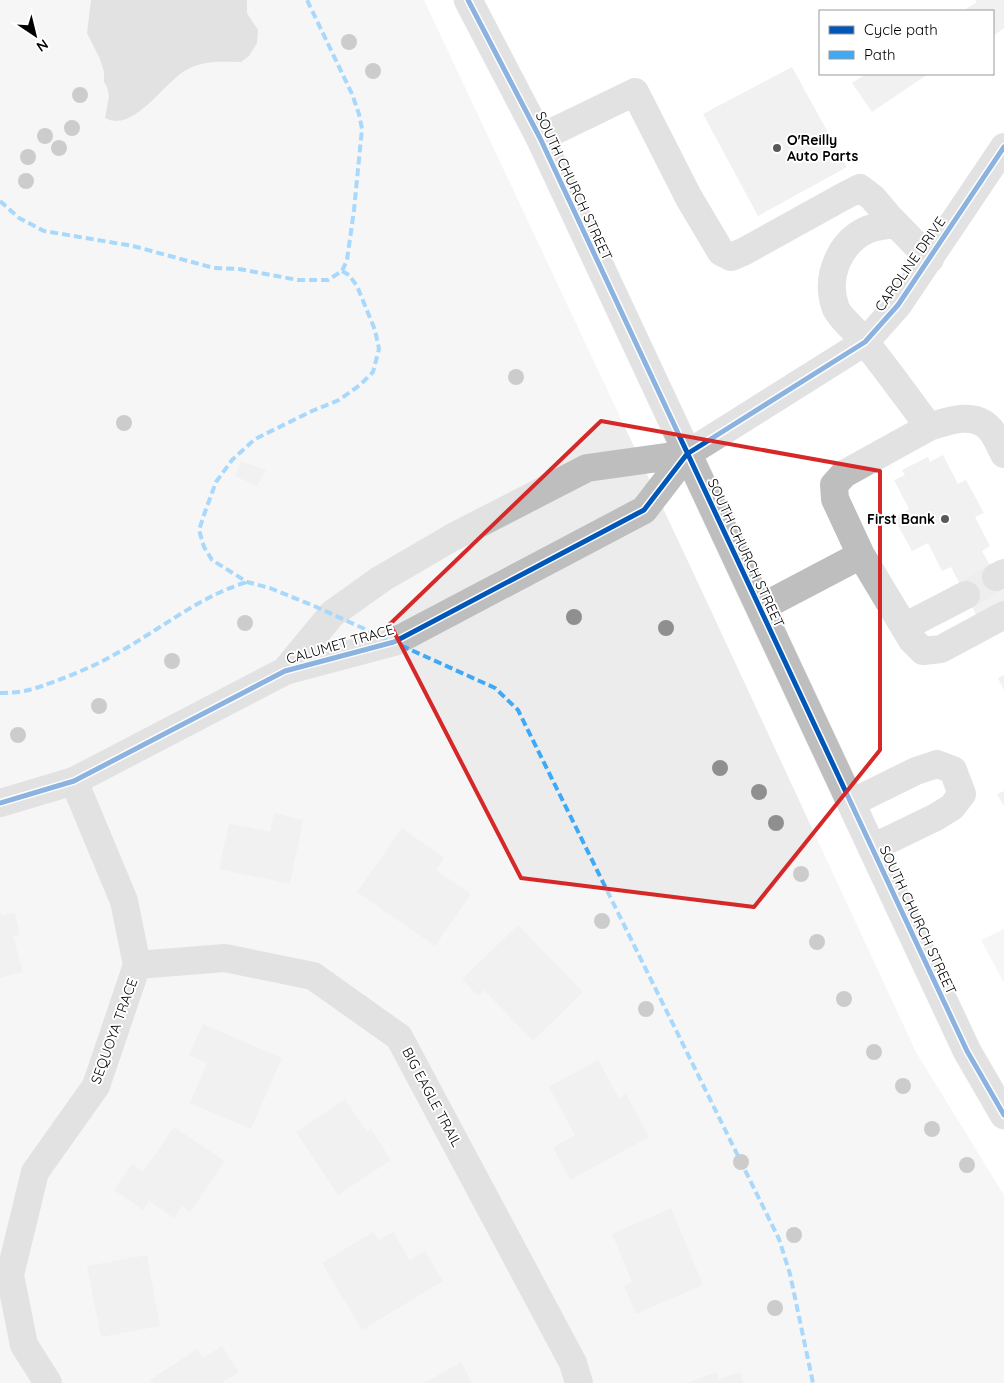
<svg xmlns="http://www.w3.org/2000/svg" width="1004" height="1383" viewBox="0 0 1004 1383" font-family="Quicksand,sans-serif">
	<rect width="100%" height="100%" fill="#fff"/>
	<path fill="#ececec" d="M0,0h424l276,587 216,465 88,143v188h-1004z
		M1004,929v54l-23,-43z"/>
	<path fill="#bfbfbf" d="M91,0h156v13l11,17 -1,13 -8,13 -8,6c-19,0 -35,-2 -53,7 -24,12 -54,65 -83,49l4,-22 -2,-9 -3,-5v-10l-4,-13 -13,-26z"/>
	<path fill="#dfdfdf" d="M975,0h29v28l-11,8v-25h-25l-2,-2 11,-7z
		M792,67l55,100 -89,49 -55,-102z
		M866,74h62l-56,38 -20,-29z
		M943,455l15,29 8,-4 18,33 -9,4 15,29 -8,5 22,40v15l-25,14 -28,-53 -9,4 -14,-28 -16,8 -18,-33 15,-9 -15,-29 11,-5 -3,-5 26,-13 2,5z
		M241,461l25,9 -9,16 -22,-10z
		M1004,675v15l-6,-12z
		M1004,791v15l-7,-12z
		M274,813l29,7 -13,64 -71,-15 10,-46 41,9z
		M402,828l42,30 -8,12 35,24 -36,52 -78,-54z
		M0,911l2,5 13,-4 5,23 -7,1 10,36 -23,6z
		M518,925l65,67 -50,49 -49,-51 -6,6 -16,-17z
		M203,1024l79,34 -31,71 -61,-26 17,-40 -18,-8z
		M598,1060l21,38 7,-4 23,43 -79,43 -17,-33 22,-12 -26,-48z
		M345,1099l22,33 4,-3 20,31 -53,35 -42,-63z
		M174,1127l51,34 -35,51 -8,-6 -8,12 -25,-17 -6,9 -29,-20 18,-26 11,8z
		M671,1208l32,77 -67,29 -12,-28 8,-4 -20,-48z
		M373,1232l6,8 14,-8 17,28 15,-9 18,30 -81,49 -40,-67z
		M147,1255l13,71 -59,11 -14,-71z
		M222,1346l17,26 -18,11h-68l-3,-3 47,-31 6,9z
		M461,1362l11,21h-48z
		M717,1372l2,7 21,-7 3,11h-57z"/>
	<g fill="none" stroke-linecap="round" stroke-linejoin="round">
		<path stroke="#d9d9d9" stroke-width="28" stroke-dasharray="28 14" stroke-linecap="butt" d="M966,595l30,-18"/>
		<defs>
			<path id="highway" d="M468,0l72,138 427,913 37,64"/>
		</defs>
		<use href="#highway" stroke="#dbdbdb" stroke-width="29"/>
		<path stroke="#bebebe" stroke-width="28" d="M540,138l95,-46 54,106 32,54 10,5 12,-5 103,-57 14,-7 13,10 15,18 42,43
			M929,427c19,-6 45,-16 61,2 6,7 10,17 14,25
			M861,555l51,85 11,11 18,-2 63,-34
			M996,577l8,-4
			M760,608l101,-53 -26,-56 -1,-14 10,-11 85,-47c-21,-28 -42,-58 -65,-86 -6,-8 -27,-26 -29,-35 -10,-30 5,-65 34,-77 8,-3 18,-4 27,-5
			M904,627l62,-32
			M285,671l47,-57 49,-35 72,-42 134,-69 100,-14
			M0,803l74,-22 211,-110 109,-29 250,-132 43,-56 178,-112 33,-37 106,-158
			M851,803l65,-32 21,-7 16,6 9,24 -10,13 -16,10 -64,31
			M137,965l88,-7 88,18 86,61 174,326 6,20
			M48,1383l-24,-38 -14,-70 25,-103 61,-86 41,-121 -13,-64 -50,-120"/>
		<use href="#highway" stroke="#bebebe" stroke-width="28"/>
		<path stroke="#3fa9f5" stroke-width="4" stroke-dasharray="8 4" stroke-linecap="butt" d="M0,201l19,17 25,13 89,15 81,22 25,1 59,11h30l14,-9 5,-11 7,-50 8,-81 -3,-15 -7,-20 -45,-94
			M342,271l7,4 8,11 18,44 4,19 -6,23 -13,13 -21,15 -27,11 -57,28 -23,21 -16,22 -11,30 -6,18 5,17 8,13 35,22 23,6 44,18 181,82 23,22 261,529 11,35 23,109
			M0,693c23,0 35,-4 56,-12 21,-8 43,-17 63,-29 42,-23 81,-56 128,-70"/>
		<defs>
			<path id="cycleway" d="M468,0l72,138 427,913 37,64
				M0,803l74,-22 211,-110 109,-29 250,-132 43,-56 178,-112 33,-37 106,-158"/>
		</defs>
		<use href="#cycleway" stroke="#fff" stroke-width="8"/>
		<use href="#cycleway" stroke="#0057b8" stroke-width="5"/>
	</g>
	<g fill="#8f8f8f">
		<circle cx="349" cy="42" r="8"/>
		<circle cx="373" cy="71" r="8"/>
		<circle cx="80" cy="95" r="8"/>
		<circle cx="72" cy="128" r="8"/>
		<circle cx="45" cy="136" r="8"/>
		<circle cx="59" cy="148" r="8"/>
		<circle cx="28" cy="157" r="8"/>
		<circle cx="26" cy="181" r="8"/>
		<circle cx="516" cy="377" r="8"/>
		<circle cx="124" cy="423" r="8"/>
		<circle cx="574" cy="617" r="8"/>
		<circle cx="245" cy="623" r="8"/>
		<circle cx="666" cy="628" r="8"/>
		<circle cx="172" cy="661" r="8"/>
		<circle cx="99" cy="706" r="8"/>
		<circle cx="18" cy="735" r="8"/>
		<circle cx="720" cy="768" r="8"/>
		<circle cx="759" cy="792" r="8"/>
		<circle cx="776" cy="823" r="8"/>
		<circle cx="801" cy="874" r="8"/>
		<circle cx="602" cy="921" r="8"/>
		<circle cx="817" cy="942" r="8"/>
		<circle cx="844" cy="999" r="8"/>
		<circle cx="646" cy="1009" r="8"/>
		<circle cx="874" cy="1052" r="8"/>
		<circle cx="903" cy="1086" r="8"/>
		<circle cx="932" cy="1129" r="8"/>
		<circle cx="741" cy="1162" r="8"/>
		<circle cx="967" cy="1165" r="8"/>
		<circle cx="794" cy="1235" r="8"/>
		<circle cx="775" cy="1308" r="8"/>
	</g>
	<path d="M0 0H1004V1383H0ZM601,421l279,50v279l-126,157 -233,-29 -131,-254z" fill="#fff" fill-opacity=".55" fill-rule="evenodd"/>
	<path fill="none" stroke="#d62828" stroke-width="4" stroke-linejoin="round" d="M601,421l279,50v279l-126,157 -233,-29 -131,-254z"/>
	<g fill="#595959" stroke="#fff" stroke-width="2">
		<circle cx="777" cy="148" r="5"/>
		<circle cx="945" cy="519" r="5"/>
	</g>
	<g text-anchor="middle" stroke-width="4" stroke-linejoin="round" paint-order="stroke">
		<g font-size="14" font-weight="bold" fill="#000" stroke="#fff" text-anchor="start">
			<text x="787" y="145">O'Reilly<tspan x="787" dy="16">Auto Parts</tspan></text>
			<text x="935" y="524" text-anchor="end">First Bank</text>
		</g>
		<g font-size="14" fill="#000" stroke="#fff">
			<text transform="translate(574 186) rotate(65)" y="5">SOUTH CHURCH STREET</text>
			<text transform="translate(910 264) rotate(-55)" y="5">CAROLINE DRIVE</text>
			<text transform="translate(746 553) rotate(65)" y="5">SOUTH CHURCH STREET</text>
			<text transform="translate(340 644) rotate(-16)" y="5">CALUMET TRACE</text>
			<text transform="translate(918 920) rotate(65)" y="5">SOUTH CHURCH STREET</text>
			<text transform="translate(114 1031) rotate(-70)" y="5">SEQUOYA TRACE</text>
			<text transform="translate(432 1097) rotate(62)" y="5">BIG EAGLE TRAIL</text>
		</g>
	</g>
	<rect x="819" y="10" width="175" height="65" fill="#ffffff" stroke="#999999"/>
	<rect x="829" y="26" width="25" height="8" fill="#0057b8" stroke="#999999"/>
	<text x="864" y="35" font-size="15" fill="#000000">Cycle path</text>
	<rect x="829" y="51" width="25" height="8" fill="#3fa9f5" stroke="#999999"/>
	<text x="864" y="60" font-size="15" fill="#000000">Path</text>
	<g transform="translate(35 35) rotate(145)" stroke="#ffffff" stroke-width="4" paint-order="stroke">
	<path d="M0-4L9 19L0 12L-9 19Z" fill="#000000"/>
	<text y="-8" font-size="14" font-weight="bold" text-anchor="middle" fill="#000000">N</text>
	</g>
</svg>
